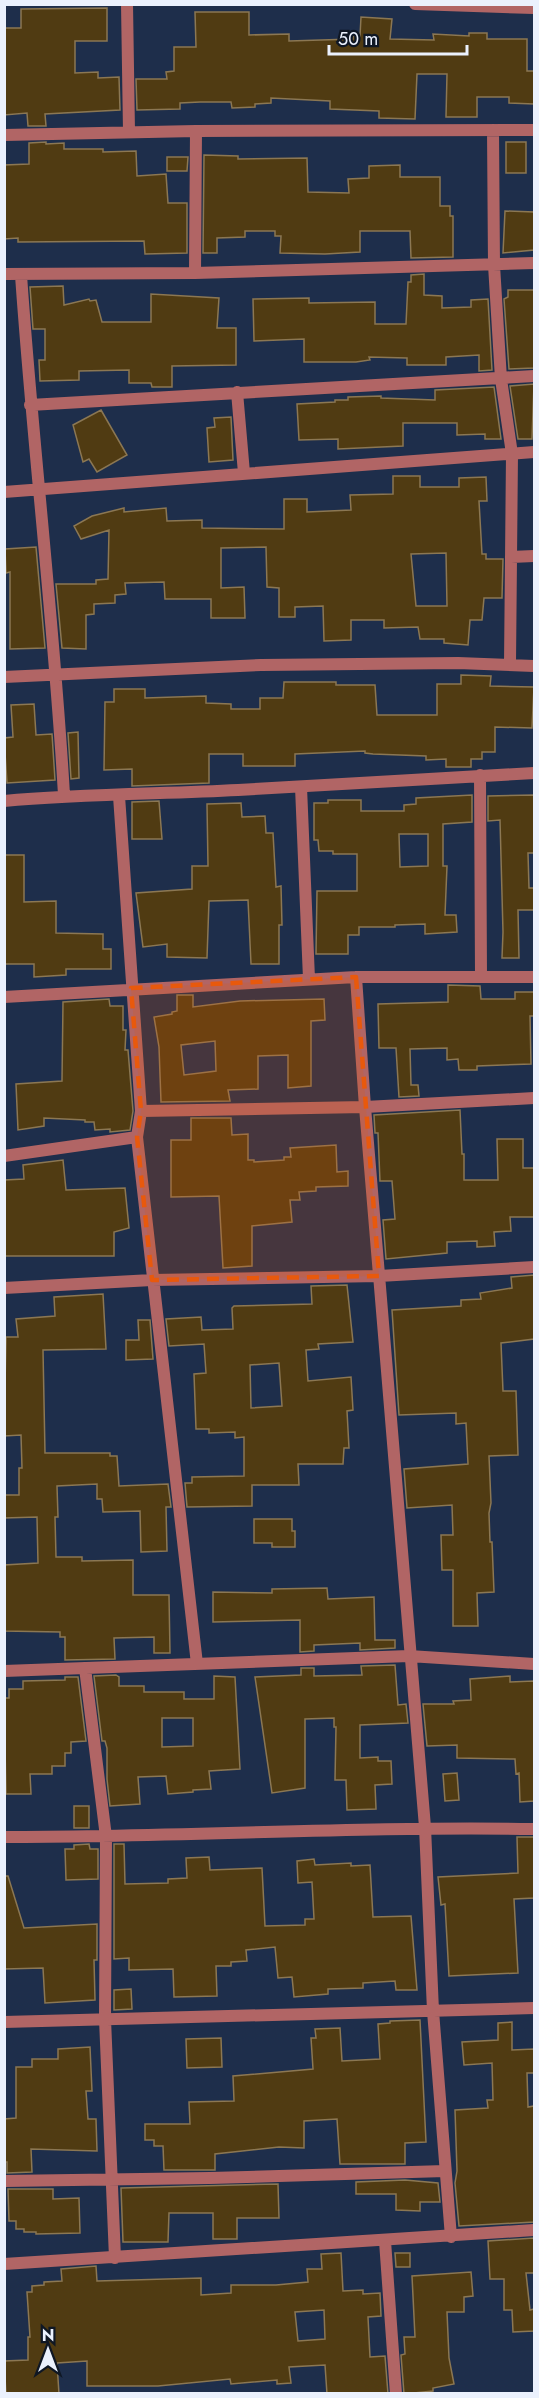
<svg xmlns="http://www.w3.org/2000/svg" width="539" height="2398" viewBox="0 0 539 2398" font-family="Jost,sans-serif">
	<rect width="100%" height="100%" fill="#1e2e4b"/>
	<path fill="#503b12" stroke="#8b7753" stroke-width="1.5" fill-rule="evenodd" d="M107,8v33h-32v32l23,-1v6l21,-1 1,33 -75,4 1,12h-18l-1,-13 -23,2v-87h17v-19z
		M195,12h54v23l40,-1v7l64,-2v-3h7l1,-19 31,2 -2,20 44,1 -1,-6 36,2v-3h18v6h40v32h7v33l-25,-1v-6h-32v20h-31l1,-43h-30l-2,45 -36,-1v-7l-49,-2v-8l-59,-3v5l-16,1v3l-23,1 -1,-6h-31l-20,1v6l-43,1 -1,-31h31l-1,-7 8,-1v-24h22z
		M46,142v2l18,-1v6h39v3l33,-1 1,25 29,-2 2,29h19v50l-42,1 -1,-13 -126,1v-4l-14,1v-74l25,-1v-21z
		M506,142h20v31h-20z
		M204,155l34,1v3l69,-1 1,34 41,1 -1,-14 21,-1v-12l31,-1v12h40v29h10v10h3v41l-42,1 -1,-27h-50v21l-35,2 -45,-1 1,-17h-6v-5h-30v6l-28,1v15h-14z
		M167,157h21l-1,14h-20z
		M505,211l29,1v38l-31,3z
		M424,274v21l18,1v12l29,-1v-7l17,-1 4,71 -13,1v-16l-33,2v8h-39v-7l-38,-1 1,3 -14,2h-52v-23l-50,2 -1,-42 56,-1v5l66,-1v22h31l2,-42h3v-7z
		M63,286l1,19 25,-6 1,2 6,-1 6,22h49v-28l68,4 -2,30h19v37l-64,1v21h-20l-1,-4h-22v-13l-50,1v9l-39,1 -1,-21h6v-31h-12l-3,-42z
		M508,290h26v78l-25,1 -5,-70 4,-2z
		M534,384l-2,55h-14l-8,-53z
		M494,387l7,52h-16v-5l-28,1v-12h-54v23l-65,3v-10l-39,1 -2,-36 38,-2v-2h13v-3l33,-1v2l54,2v-10z
		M101,410l26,45 -30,17 -8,-13 -6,3 -10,-37z
		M231,417l2,43 -24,2 -2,-34 8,-1 -1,-9z
		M393,476h27v11h39v-9l27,-1 1,24h-8l3,53h4v5h17l-1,39h-18l-2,22h-12l-2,25 -24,-2v-4h-24l-2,-12 -34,1v-8h-33v20l-27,1 -1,-35 -28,1v10h-16v-29l-12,-1 -1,-40 -45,1v40l23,-1 1,31h-34v-19h-46l-1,-17 -39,1 1,11 -11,1v8l-21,1v10l-8,1v34l-24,-1 -6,-64h40v-4l12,-1 1,-49 -28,9 -7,-13 18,-10 32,-8v4l42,-4 1,13 35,-1v8l82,1v-30h23v13l44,-2 -1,-15 43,-1zM446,553l1,53h-31l-5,-52z
		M36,547l9,101 -35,1v-77l-4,1 -1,-24z
		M461,675l30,1 -1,10 44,1 -2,41 -37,-1v25h-13v7h-11v8h-25v-8l-20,1v-4l-53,-2 -8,-1v-2l-70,3v12h-52v-12h-34v29l-77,3v-17l-28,1 1,-68h9v-13h31v9l61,-2v7l25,1v5h29v-11h23l1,-16h52v3h39l2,30h60v-31h24z
		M34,704l2,31 16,-1 3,46 -48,3 -3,-45 9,-1 -2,-32z
		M78,732l1,46 -8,1 -3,-46z
		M472,795v27l-29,2v42h4l-2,49h11l1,17 -32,2v-10l-30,1v2h-36v8h-11v19h-32l1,-63h40v-37h-24v-3h-14l-1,-11h-4v-37h14v-3h33v11h43v-6l12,-1v-6zM399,834h29v32l-28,1z
		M534,795v58h-6l1,35h5v22h-16l1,48h-17l1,-26 -3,-112 -12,1v-25z
		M159,801l3,38h-30v-37z
		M241,803l1,14 23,-1 1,17h7l3,54 5,-1 1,39h-3v39h-28l-3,-64 -39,1 -2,57 -40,-1v-13l-24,3 -7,-54 56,-4v-23h16l-1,-62z
		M4,855h20v47l32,-1v32l47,1v15h8v20h-45v6l-32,2v-13h-30z
		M448,985l32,1 1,13h34v-7h19v24h-4l1,48 -54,2v4h-18l-1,-11 -11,1v-12l-37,1 1,36h7l1,11 -20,1 -3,-49h-17l-1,-44 70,-2z
		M177,995h16v12l47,-6 84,-2 1,21 -14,1v65l-23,2v-33l-30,1v33l-30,1 2,11 -69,1 -2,-55 -5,-30 18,-3v-2l5,-1zM215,1041l1,30 -32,4 -3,-30z
		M109,999l1,7h13v24h3l-1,20h3l5,61 -3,19 -20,2v-3l-15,1 -1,-8h-9v-2l-41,-2v8l-26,4 -2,-46 46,-3 1,-79z
		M460,1110l2,44h2v26h34l-1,-41h26v29h11v49h-24l1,14 -17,1 1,14 -18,1v-6l-30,1v11l-61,6 -3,-39 12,-1 -3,-38h-12l-2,-48h-3l-1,-18z
		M191,1118h40l1,17 16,-1v26h6v2l30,-2v-3h7l-1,-9 46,-3 1,27 11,-1v15l-32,1v4l-17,1 1,8h-10l2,22 -40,4v40l-29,2 -4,-72 -48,1v-57h20z
		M63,1160l3,30 59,-2 4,40 -15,4v24h-110v-76l20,-1 -1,-14z
		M534,1275v64l-33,4 2,48h13l2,64 -29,1 2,47 -2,10 1,29h2l2,50 -17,1 1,33h-25v-56h-11l-1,-35h12l-1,-30 -45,3 -3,-39 64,-5 -2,-41 -10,1v-11l-57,2 -7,-105 69,-4v-6l20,-1 -1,-6 32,-5 -1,-11z
		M347,1285l6,57 -35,2 1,5 -13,1 2,31 43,-4 2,33 -6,1 2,37h-5l-1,16h-45l1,21h-47v21l-65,1 -2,-24h7v-6l52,-1v-39l-9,1v-6l-26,1v-4h-13l-2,-55 12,-1 -2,-29 -35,2 -3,-27 35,-2 1,13 31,-1 -1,-21 2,-2 78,-2 -1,-18zM279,1363l3,43 -31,2 -1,-43z
		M103,1294l3,55 -63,1 2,103h65v3h7l2,30 49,-2 3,23h-5l1,44 -26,1 -1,-41 -37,1 -1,-13h-5v-15l-40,2 1,31h-3l1,40h26v4l51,-1v35h36l1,58h-16v-16l-40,1 1,21 -50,1v-23h-5v-5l-56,-1v-66l34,-2 -1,-46 -33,1v-23h15v-27h3l-1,-33 -17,1 2,-99h12l-2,-18 39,-3 -1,-19z
		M138,1320h12l3,39 -27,1v-20h13z
		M254,1519h38v12h3v16h-23v-4h-18z
		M327,1588l1,11 46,-2 1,43h20v8l-35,2v-7l-46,2v6l-14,1v-32l-87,2v-30l59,1v-4z
		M395,1665l3,40 8,-1 2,19 -48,2v33l18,-1v4h13l1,23 -17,1 1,24 -29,1 -1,-30h-11l1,-53h-2v-9l-29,1v69l-33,5 -17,-116 46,-2v-7h13v8l48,-1 -1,-9z
		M116,1675l3,2v9h25v6h40v7h30v-23l21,1 5,92 -31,2 2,18 -18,1v2l-25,2 -2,-18 -28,1 2,27 -30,2 -3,-27v-31l-2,-7h-3l-8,-65zM162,1718h31v28l-31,1z
		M510,1676v6l24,-1v120l-14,1 -1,-29 -3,1 -1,-15 -58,-1v-13l-30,1 -4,-42h31l-1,-3 18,-1 -1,-21z
		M65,1677h13l8,64 -15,1v11h-6v13h-13v8h-22l1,20h-25l-2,-96h5v-9h14v-8l42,-1z
		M457,1773l2,27 -14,1 -2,-27z
		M74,1806h15v22h-15z
		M517,1837h17v61l-20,1 4,74 -69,3 -4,-72 -4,1 -3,-28 80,-4z
		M89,1844l1,5h8v30l-32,1 -1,-31h9v-4z
		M114,1844h10l1,40 43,-1v-4l19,-1 -1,-20 23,-1 1,13 52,-2 3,58 40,-1v-6h9l-2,-37 -14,1 -1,-22 17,-2 1,6 36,-2v3l19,-1 3,52 38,-1 6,74h-21l-1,-9 -32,2v5l-35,1v5l-34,3 -2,-20 -14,1 -3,-31 -29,3 1,11 -16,1v4h-15l1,30 -43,1 -1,-28 -44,1v-12l-15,1z
		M4,1876h4l16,52 73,-4v36h-3l1,40 -50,3 -2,-35 -39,1z
		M131,1989l1,20 -18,1v-20z
		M420,2020l6,122 -21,1v21h-65l-3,-45 -33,2v27l-25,-1 -64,7v16h-51l-1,-24h-9v-6h-9v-16h45l-1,-22 45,-1 -1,-25 80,-7 -2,-31h5l-1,-9 25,-1 2,33 38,-2 -2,-35 12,-1v-2z
		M512,2022v28l22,-1v24h-7l1,34 6,-1v116l-75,4 -4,-43 2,-12 -2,-61 33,-2 -1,-8h6l-1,-37 -28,2 -2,-23 36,-2v-17z
		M221,2038l1,29 -35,1 -1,-29z
		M90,2047l2,44h-6l2,28h8l1,32 -66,-2 1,23 -25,1v-11h-3v-43l12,-1v-51h16v-8h26v-10z
		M405,2180l33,3 2,19h-20v9l-24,-1v-16h-40v-12z
		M278,2184l1,34h-42v21h-24v-26h-44l-1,29h-45l-2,-54z
		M8,2189h45v10l26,-1 1,35 -44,1v-2h-12v-3h-8v-8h-7z
		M534,2238v35h-8l4,37 4,-1v22l-21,1 -1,-22h-8v-31h-14l-2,-38z
		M341,2253l2,38 20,-1v4l17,-1 1,23 -13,1 2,40 15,-1 3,38h-61l-2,-29 -36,2 2,16 -14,1v-4l-46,4 -1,-5 -72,7h-71v-25l-30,2 2,31h-53l-2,-33 24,-1v-23h2l-3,-45h5v-6l12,-1v-3l18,-1 -1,-12 35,-3 1,15 104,-3v17l30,-2v-8h45l32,-3 -1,-13h15l-1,-15zM324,2310l1,29 -27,2 -3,-29z
		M395,2253h15v14h-14z
		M471,2272l2,24 -9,1v15h-17l2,46 5,26 -21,4v3l-29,3 -3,-39 4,-1 -1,-17h11l-3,-61z"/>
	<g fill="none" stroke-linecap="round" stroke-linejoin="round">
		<path stroke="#b16565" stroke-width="12" d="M127,4l2,128
			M415,4l119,4
			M493,130l1,135 7,114 11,75 -2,210
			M4,135l192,-4 338,-1
			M195,273l1,-142
			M4,274l191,-1 339,-10
			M21,275c12,173 33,346 43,520
			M237,392l7,81
			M30,405l504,-29
			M4,492l530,-40
			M511,557l23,-1
			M4,677l257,-12 197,-2 76,3
			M480,775l1,201
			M301,787l8,192
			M119,796l22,315 -4,26 60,527
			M4,801c78,-7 156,-7 234,-11 99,-5 197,-12 296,-17
			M356,977l9,130 60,720 8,184 18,226
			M4,997l352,-20h178
			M141,1111l224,-4 169,-9
			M4,1156l133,-19
			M4,1288l148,-8 227,-4 155,-9
			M85,1668l21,169 -1,182 10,239
			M4,1671l405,-15 125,8
			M4,1837c177,0 354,-11 530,-8
			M4,2022l530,-14
			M4,2181l206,-3 235,-7
			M385,2241l11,153
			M4,2264l530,-34"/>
	</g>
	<path fill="#e8590c" fill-opacity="0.2" stroke="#e8590c" stroke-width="4.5" stroke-dasharray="12 8" stroke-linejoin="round" d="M356,977l23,299 -227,4 -15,-143 4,-26 -10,-123z"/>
	<rect width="539" height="2398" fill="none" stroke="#ebf1fd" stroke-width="12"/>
	<g transform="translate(48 2350)" stroke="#0f1724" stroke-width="4.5" paint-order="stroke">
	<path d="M0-4.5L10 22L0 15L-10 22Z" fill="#ebf1fd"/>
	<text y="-9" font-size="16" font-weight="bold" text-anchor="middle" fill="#ebf1fd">N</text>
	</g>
	<path d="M329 45v9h138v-9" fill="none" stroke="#ebf1fd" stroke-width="3"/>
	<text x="338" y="45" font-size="18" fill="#ebf1fd" stroke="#0f1724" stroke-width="4.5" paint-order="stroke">50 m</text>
</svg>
